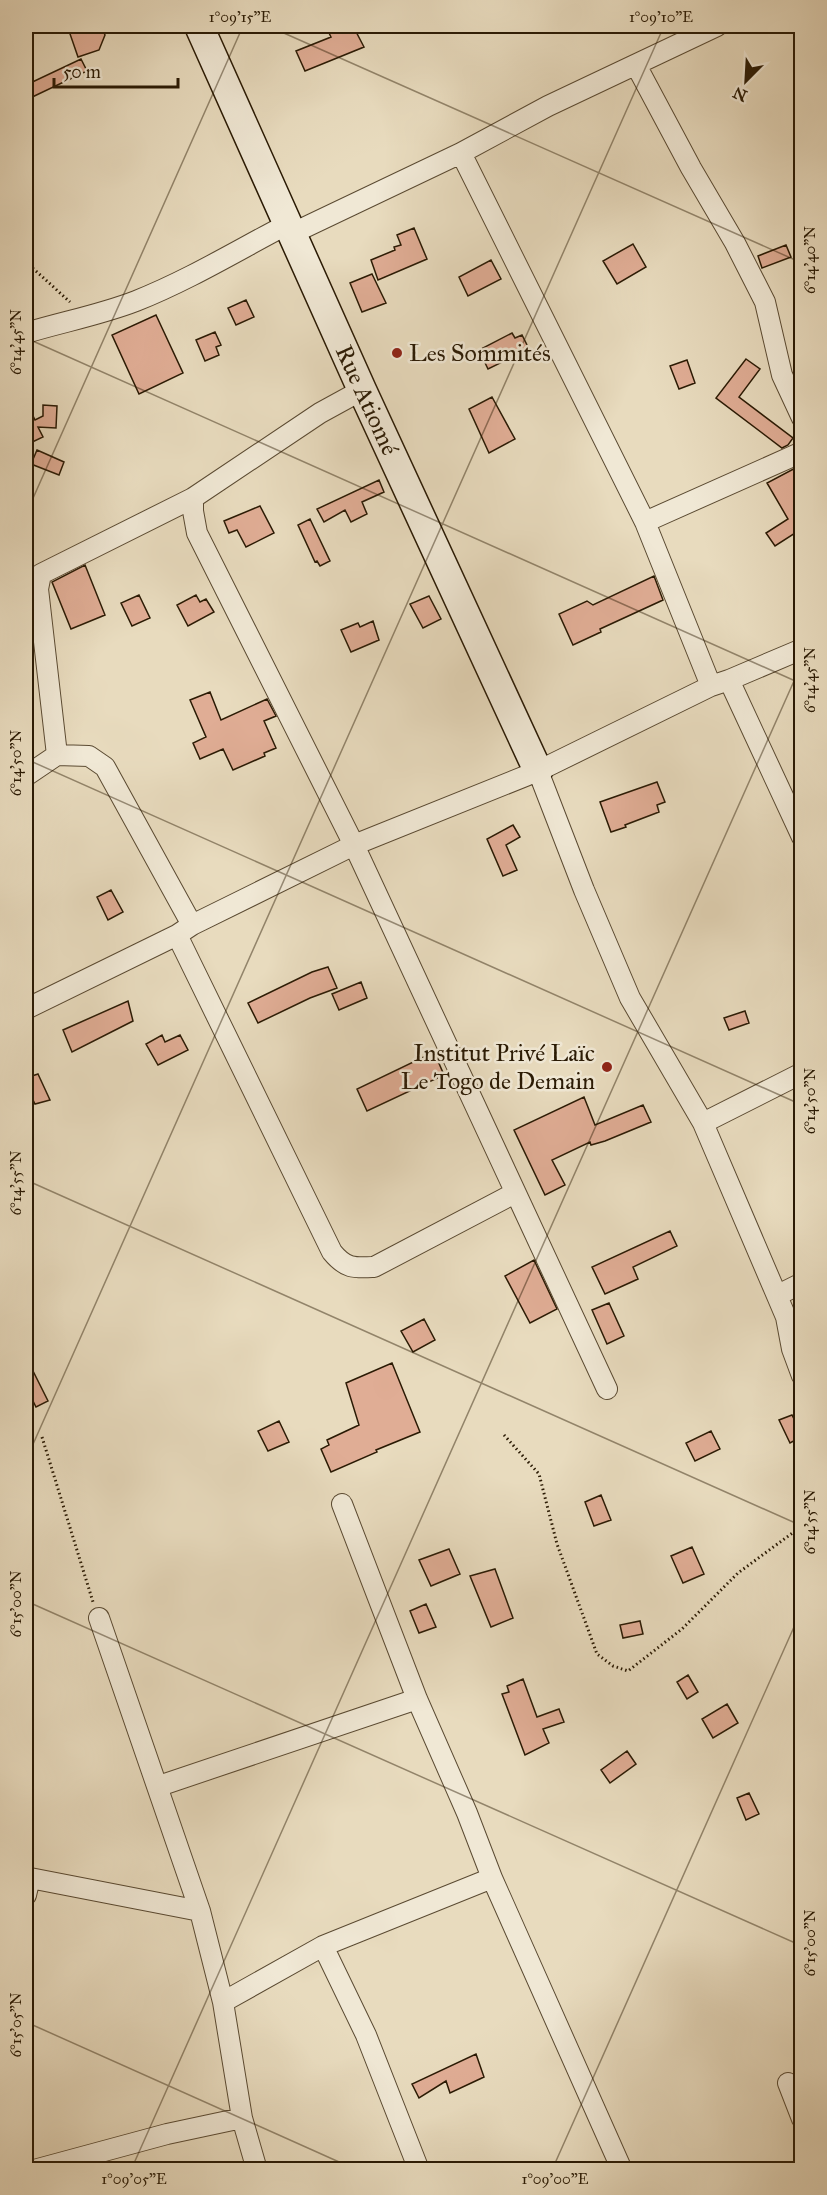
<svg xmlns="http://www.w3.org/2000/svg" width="827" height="2195" viewBox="0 0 827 2195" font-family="'IM FELL Great Primer',serif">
	<rect width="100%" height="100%" fill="#e8dbbe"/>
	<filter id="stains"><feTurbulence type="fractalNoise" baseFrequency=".00333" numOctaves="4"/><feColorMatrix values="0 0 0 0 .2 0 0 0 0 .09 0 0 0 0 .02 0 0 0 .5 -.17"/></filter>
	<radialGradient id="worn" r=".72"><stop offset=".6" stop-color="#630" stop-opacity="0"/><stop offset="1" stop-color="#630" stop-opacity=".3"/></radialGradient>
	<path fill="#e0ad95" stroke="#2a1a04" stroke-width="1.5" d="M81,26h20l4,9 -6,15 -21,7 -9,-26z
		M346,26h7l11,21 -59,24 -9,-20 35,-14 -2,-4z
		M81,59l6,12 -61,29v-15z
		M414,228l13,31 -49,21 -7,-20 24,-10 -1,-3 7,-2 -4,-10z
		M633,244l13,23 -29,17 -14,-23z
		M786,245l5,12 -29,11 -4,-12z
		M491,260l10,19 -33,17 -9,-19z
		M372,274l14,29 -24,9 -12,-29z
		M246,300l8,17 -18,8 -8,-17z
		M156,315l27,58 -44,21 -27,-59z
		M215,332l6,13 -5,2 3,8 -14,6 -9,-21z
		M512,333l3,5 7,-3 7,14 -41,20 -9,-19z
		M746,359l14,10 -21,28 54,41 -5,7 -6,3 -66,-50z
		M687,360l8,23 -16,6 -9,-23z
		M492,397l23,42 -26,14 -20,-44z
		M26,401l9,19 8,-4v-11l14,1 -1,22 -18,-1 5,10 -17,8z
		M37,450l27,12 -5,13 -28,-11z
		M801,465v78l-6,-10 -20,13 -9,-13 22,-14 -21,-36z
		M379,480l5,12 -22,10 5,12 -16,8 -6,-12 -21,12 -7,-13z
		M260,506l14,27 -28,14 -9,-17 -8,3 -5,-12z
		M310,519l20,42 -10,5 -3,-5 -2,1 -17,-37z
		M85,565l20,50 -34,14 -19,-47z
		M654,576l9,24 -63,29 1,3 -28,13 -14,-31 28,-13 6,4z
		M139,595l11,23 -18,8 -11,-23z
		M196,595l4,7 6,-3 8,13 -26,14 -11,-21z
		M429,596l12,23 -18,9 -13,-24z
		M373,621l6,19 -28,12 -10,-22 17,-7 2,4z
		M210,692l11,28 46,-21 9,17 -12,5 12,27 -12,5 1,3 -32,14 -10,-21 -23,10 -7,-16 13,-6 -16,-37z
		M657,782l8,20 -8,3 2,7 -34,13 1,2 -15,5 -11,-30z
		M513,825l7,12 -14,8 11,25 -14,6 -16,-37z
		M111,890l12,22 -15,8 -11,-23z
		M328,967l9,21 -27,10 -52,25 -10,-20 64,-31z
		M361,982l6,16 -28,12 -7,-16z
		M128,1001l5,20 -61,31 -9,-22z
		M745,1011l4,12 -20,7 -5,-12z
		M162,1035l3,7 15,-7 8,15 -30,15 -12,-21z
		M434,1052l10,23 -77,36 -10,-22z
		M38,1074l12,26 -15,4 -4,-8 -5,2v-20z
		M584,1097l11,28 48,-20 8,17 -46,19 -14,4 -1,-3 -38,18 13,25 -20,10 -31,-65z
		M670,1231l7,15 -44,21 5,12 -33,15 -13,-27z
		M534,1260l23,49 -27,14 -25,-47z
		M609,1303l15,33 -17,8 -15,-34z
		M424,1319l11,21 -22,12 -12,-21z
		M26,1357l22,44 -12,6 -10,-20z
		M392,1363l28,69 -44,18 1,2 -46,20 -10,-23 8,-4 -2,-5 32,-15 -13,-42z
		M792,1415l3,6 6,-4v20l-11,6 -11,-23z
		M279,1421l10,21 -21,9 -10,-20z
		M711,1431l9,18 -25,12 -9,-18z
		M601,1495l10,25 -17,6 -9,-24z
		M692,1547l12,27 -21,9 -12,-27z
		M449,1549l11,25 -29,12 -12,-26z
		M495,1569l18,49 -22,9 -21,-51z
		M426,1604l10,23 -17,6 -9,-22z
		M640,1621l3,13 -20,4 -3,-13z
		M688,1675l10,17 -11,7 -10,-17z
		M523,1679l14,38 22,-8 5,13 -21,7 6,14 -24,12 -23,-61 7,-2 -2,-6z
		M727,1704l11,19 -25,15 -11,-19z
		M627,1751l9,13 -26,19 -9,-13z
		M749,1793l10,21 -13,6 -9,-22z
		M476,2054l8,23 -34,16 -4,-12 -27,17 -7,-14z"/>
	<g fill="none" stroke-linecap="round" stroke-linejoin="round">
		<defs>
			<path id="street" d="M636,65l55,103 44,75 30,59 17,73 20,43
				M461,153l184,369 66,164
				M291,234l170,-81 87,-47 169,-80
				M26,333c36,-11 74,-18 110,-32 53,-21 102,-51 152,-77
				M362,390l-42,23 -127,85v13l4,22 157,312 253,544
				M645,522l157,-70
				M729,680l73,157
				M57,755l-19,-166 3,-15 152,-76
				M538,771l46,119 46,108 73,125 83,194 6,32 10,27
				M26,776l31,-21 32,1 16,11 87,158
				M177,935l155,317c14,17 22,16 42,15l141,-74
				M26,1009l151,-74 15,-10 162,-80 184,-74 173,-85 18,-6 73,-31
				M703,1123l99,-50
				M778,1295l24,-12
				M342,1504l75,195 50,114 25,65 130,292
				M99,1618l101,293 23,91 19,116 15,52
				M159,1786l258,-87
				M26,1895l4,-17 170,33
				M323,1946l43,89 53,135
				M223,2002l100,-56 169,-68
				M788,2083l14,36
				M34,2170l133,-36 75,-16"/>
			<g id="secondary">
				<path id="s1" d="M199,26l163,364 176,381"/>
			</g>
		</defs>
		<use href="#street" stroke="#5a4a32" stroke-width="22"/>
		<use href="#secondary" stroke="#2a1a04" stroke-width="31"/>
		<path stroke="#2a1a04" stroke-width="3" stroke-dasharray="1.5 3" stroke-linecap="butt" d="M26,262l44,40
			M504,1435l35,39 18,70 40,110 16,12 15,5 54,-42 56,-56 64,-47
			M42,1437l51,165"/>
		<use href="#street" stroke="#f0e8d5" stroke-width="20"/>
		<use href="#secondary" stroke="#f0e8d5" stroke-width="28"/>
	</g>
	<path fill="none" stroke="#2a1a04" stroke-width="1.5" stroke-opacity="0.45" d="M268,26l534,237M26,338l776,346M26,514l217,-488M26,759l776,346M26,1180l776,346M26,1460l638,-1434M26,1601l776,345M26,2022l331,148M131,2170l671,-1507M552,2170l250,-561"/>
	<g fill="#8f2418" stroke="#f0e8d5" stroke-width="2">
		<circle cx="397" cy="353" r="6"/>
		<circle cx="607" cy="1067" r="6"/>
	</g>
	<g text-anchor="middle" stroke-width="5" stroke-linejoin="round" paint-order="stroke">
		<g font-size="24" fill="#2a1a04" stroke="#f0e8d5" text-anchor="start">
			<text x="409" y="361">Les Sommités</text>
			<text x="595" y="1061" text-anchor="end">Institut Privé Laïc<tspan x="595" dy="28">Le Togo de Demain</tspan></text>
		</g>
		<g font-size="24" fill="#2a1a04" stroke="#f0e8d5">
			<text dy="8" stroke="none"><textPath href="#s1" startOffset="410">Rue Atiomé</textPath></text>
		</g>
	</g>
	<rect width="827" height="2195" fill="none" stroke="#e8dbbe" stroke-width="66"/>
	<g transform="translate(746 81) rotate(204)" stroke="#f0e8d5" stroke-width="4.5" paint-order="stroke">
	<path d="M0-4.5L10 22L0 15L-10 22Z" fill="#2a1a04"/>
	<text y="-9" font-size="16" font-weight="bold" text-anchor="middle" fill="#2a1a04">N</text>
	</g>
	<path d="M54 78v9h124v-9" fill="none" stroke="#2a1a04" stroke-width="3"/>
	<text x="63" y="78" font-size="18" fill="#2a1a04" stroke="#f0e8d5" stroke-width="4.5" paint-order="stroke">50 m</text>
	<rect x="33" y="33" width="761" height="2129" fill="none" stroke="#2a1a04" stroke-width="2"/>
	<g font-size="15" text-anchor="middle" fill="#2a1a04">
		<text x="240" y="22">1°09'15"E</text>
		<text x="661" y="22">1°09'10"E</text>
		<text transform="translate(810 260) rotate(-90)" y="5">6°14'40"N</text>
		<text transform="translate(16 342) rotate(-90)" y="5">6°14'45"N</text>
		<text transform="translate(810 680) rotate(-90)" y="5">6°14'45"N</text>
		<text transform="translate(16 763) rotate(-90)" y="5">6°14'50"N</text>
		<text transform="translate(810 1101) rotate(-90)" y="5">6°14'50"N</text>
		<text transform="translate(16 1183) rotate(-90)" y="5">6°14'55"N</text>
		<text transform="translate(810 1522) rotate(-90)" y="5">6°14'55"N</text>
		<text transform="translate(16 1604) rotate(-90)" y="5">6°15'00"N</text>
		<text transform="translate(810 1943) rotate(-90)" y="5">6°15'00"N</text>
		<text transform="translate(16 2025) rotate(-90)" y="5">6°15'05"N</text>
		<text x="134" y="2184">1°09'05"E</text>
		<text x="555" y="2184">1°09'00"E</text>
	</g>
	<rect width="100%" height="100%" filter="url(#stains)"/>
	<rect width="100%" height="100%" fill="url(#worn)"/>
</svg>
